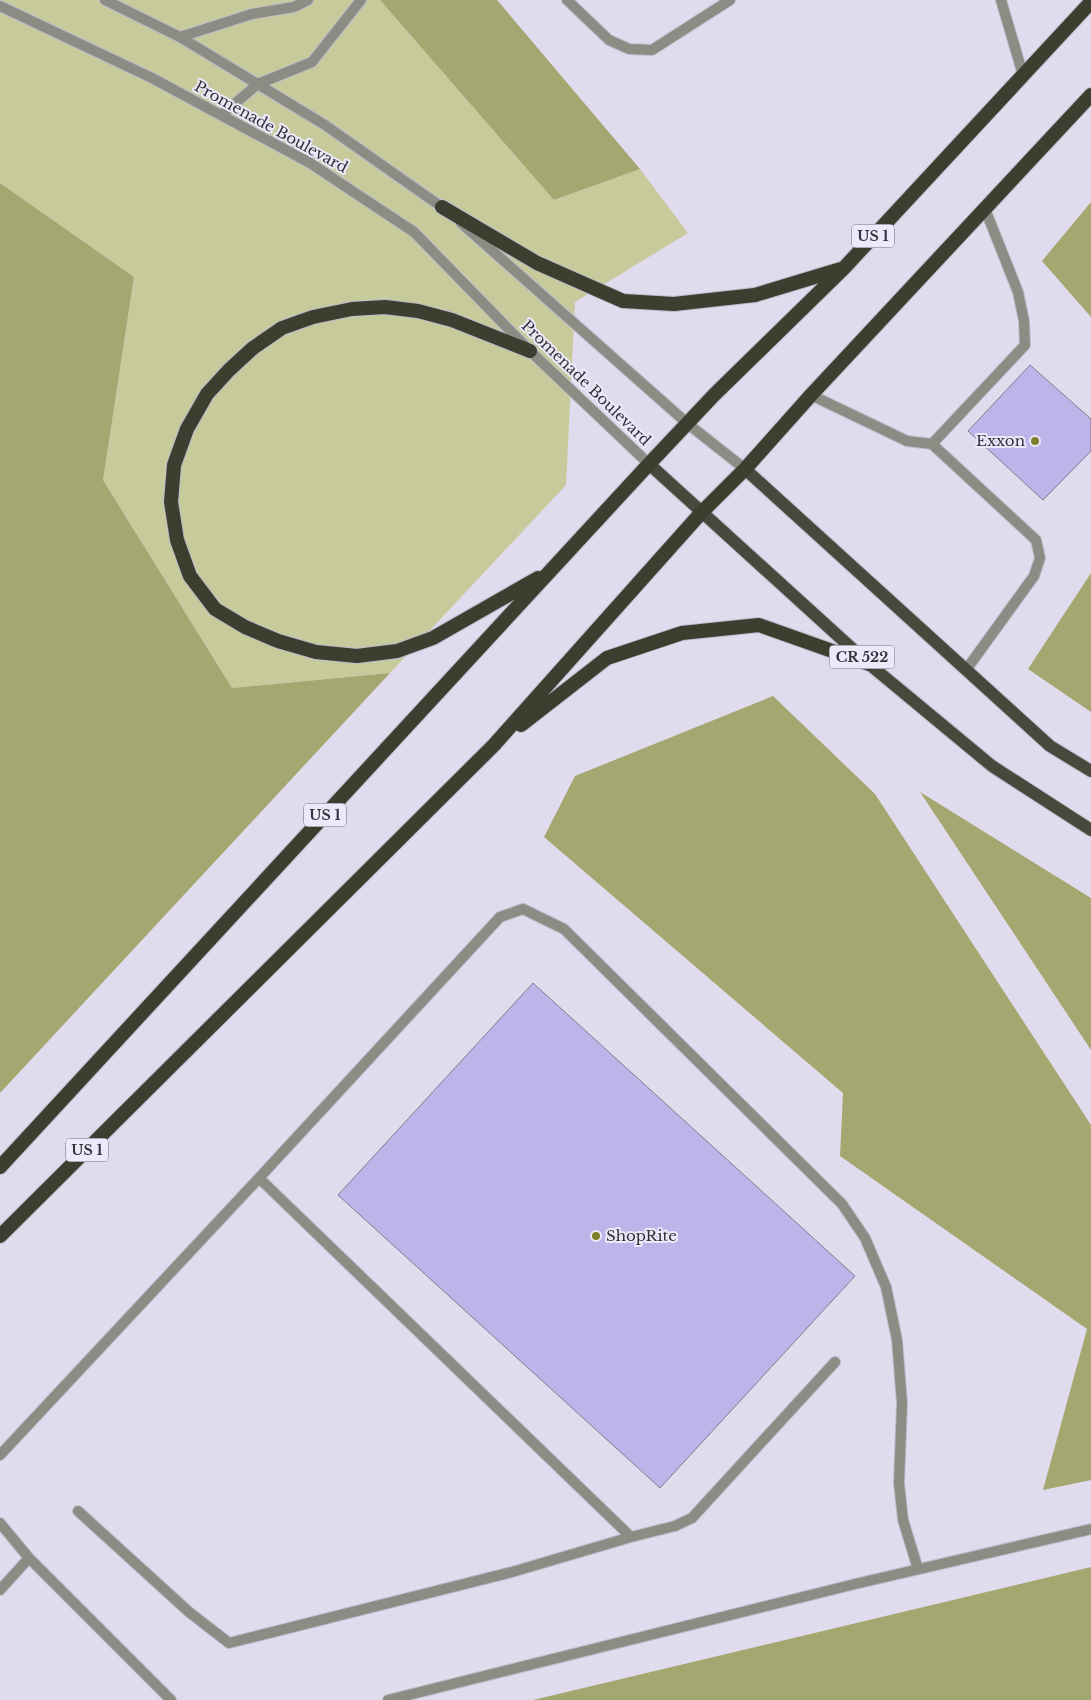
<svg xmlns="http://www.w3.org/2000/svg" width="1091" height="1700" viewBox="0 0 1091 1700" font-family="'Libre Baskerville',serif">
	<rect width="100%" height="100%" fill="#e0dcee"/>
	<path fill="#c7ca9a" d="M0,0h380l174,200 86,-31 48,64 -113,69 -9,183 -176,188 -158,15 -129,-208 31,-203 -134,-94z"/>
	<path fill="#a3a770" d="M380,0h117l143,169 -86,31z
		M0,183l134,94 -31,203 129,208 158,-15 -390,420z
		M1091,202v115l-49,-56z
		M1091,573v139l-63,-43z
		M773,696l102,98 216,331v355l-48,10 44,-161 -247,-173 3,-63 -299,-256 31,-61z
		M920,792l171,106v152z
		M1091,1567v133h-558z"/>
	<path fill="#bfb4e9" stroke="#807d8d" d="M1030,365l61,54v32l-48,49 -75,-69z
		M533,983l322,293 -195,212 -322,-293z"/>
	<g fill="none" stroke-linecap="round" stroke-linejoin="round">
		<defs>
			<path id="service" d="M567,0l42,40 20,9 23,1 78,-50
				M1001,0l22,75
				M180,37l72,-23 42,-7 14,-7
				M221,115l37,-31 54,-22 49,-62
				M811,395l96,46 25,3 104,96 4,18 -6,18 -68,94
				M932,444l93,-99 -1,-24 -6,-29 -33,-83
				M259,1178l372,359
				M0,1455l259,-277 241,-261 23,-8 41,20 278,275 23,34 21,49 11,53 5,63 -3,80 4,37 15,49
				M78,1511l111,101 40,31 283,-71 119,-35 44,-11 17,-8 143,-156
				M0,1523l29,35 142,142
				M0,1590l29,-32
				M388,1700l467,-116 236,-55"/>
			<path id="tertiary" d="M105,0l75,37 145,88 121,85
				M0,6l152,72 158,85 104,69 116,119 119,113
				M461,223l227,201 57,45"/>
			<path id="primary" d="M649,464l220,200 123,102 99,64
				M745,469l305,277 41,25"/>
			<path id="trunk" d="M442,207l95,56 86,38 51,3 81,-9 86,-26
				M530,351l-78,-31 -34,-9 -33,-4 -33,2 -39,8 -31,11 -29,20 -24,22 -22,24 -20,35 -13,36 -3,37 6,38 13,36 25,33 30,18 33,14 38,11 41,4 40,-5 36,-13 105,-60
				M521,725l86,-67 75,-25 77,-8 110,39
				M0,1167l649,-703 65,-69 130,-127 247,-266
				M0,1236l494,-491 207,-232 44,-44 66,-74 280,-300"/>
		</defs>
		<use href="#service" stroke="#bdbaca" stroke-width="12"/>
		<use href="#tertiary" stroke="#bdbaca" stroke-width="12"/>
		<use href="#primary" stroke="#bdbaca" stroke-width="14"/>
		<use href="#trunk" stroke="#bdbaca" stroke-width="16"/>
		<use href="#service" stroke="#8b8c84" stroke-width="10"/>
		<use href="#tertiary" stroke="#8b8c84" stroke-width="10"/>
		<use href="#primary" stroke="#48493c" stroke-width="12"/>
		<use href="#trunk" stroke="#3c3e30" stroke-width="14"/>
	</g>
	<g fill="#7d7f29" stroke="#ede9fb" stroke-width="2">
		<circle cx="1035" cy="441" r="5"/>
		<circle cx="596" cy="1236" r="5"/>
	</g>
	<g text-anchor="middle" stroke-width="4" stroke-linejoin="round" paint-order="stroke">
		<g fill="#ede9fb" stroke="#6b6972" stroke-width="1">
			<rect x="852" y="224.5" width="42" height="23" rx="4"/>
			<rect x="829.5" y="645.5" width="65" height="23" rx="4"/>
			<rect x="304" y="803.5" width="42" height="23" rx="4"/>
			<rect x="66" y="1138.5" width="42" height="23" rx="4"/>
		</g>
		<g font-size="14" font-weight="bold" fill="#333238">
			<text x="873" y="241">US 1</text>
			<text x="862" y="662">CR 522</text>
			<text x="325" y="820">US 1</text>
			<text x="87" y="1155">US 1</text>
		</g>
		<g font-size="15" fill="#333238" stroke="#ede9fb">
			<text transform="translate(271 127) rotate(29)" y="5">Promenade Boulevard</text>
			<text transform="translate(586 383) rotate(44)" y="5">Promenade Boulevard</text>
		</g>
		<g font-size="15" fill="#333238" stroke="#ede9fb" text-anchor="end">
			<text x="1025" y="446">Exxon</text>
			<text x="606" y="1241" text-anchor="start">ShopRite</text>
		</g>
	</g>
</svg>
